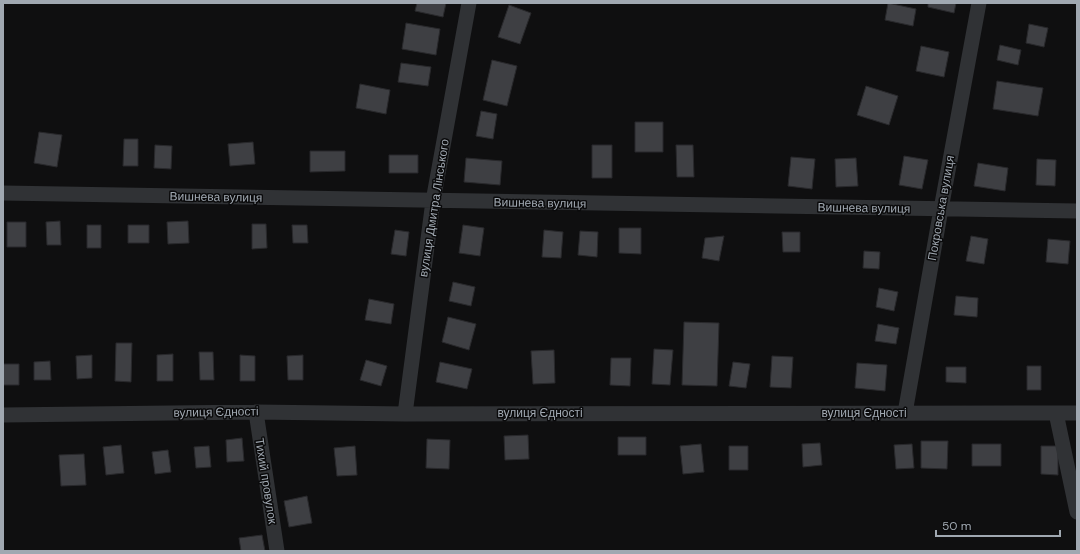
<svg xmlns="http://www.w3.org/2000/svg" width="1080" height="554" viewBox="0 0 1080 554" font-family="'DM Sans',sans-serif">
	<rect width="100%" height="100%" fill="#0f0f10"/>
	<path fill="#3e3f43" stroke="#29292c" d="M417,3h29l-3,14 -28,-6z
		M888,3l28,6 -3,17 -28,-6z
		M928,3h28l-2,10 -26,-6z
		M509,5l22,8 -11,31 -22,-7z
		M406,23l34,6 -4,26 -34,-6z
		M1029,24l19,4 -4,19 -18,-4z
		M1000,45l21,5 -3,15 -21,-5z
		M921,46l28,6 -5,25 -28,-6z
		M492,60l25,6 -10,40 -24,-6z
		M401,63l30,4 -3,19 -30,-4z
		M997,81l46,7 -5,28 -45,-7z
		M360,84l30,6 -4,24 -30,-6z
		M866,86l32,10 -9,29 -32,-10z
		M481,111l16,3 -4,25 -17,-3z
		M635,122h28v30h-28z
		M39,132l23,3 -5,32 -23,-4z
		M124,139h14v27h-15z
		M253,142l2,22 -25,2 -2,-22z
		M155,145l17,1 -1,23 -17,-1z
		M592,145h20v33h-20z
		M676,145h17l1,32h-17z
		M310,151h35v20l-35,1z
		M389,155h29v18h-29z
		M904,156l24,4 -6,29 -23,-4z
		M791,157l24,2 -3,30 -24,-3z
		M466,158l36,3 -2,24 -36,-3z
		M856,158l2,28 -22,1 -1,-28z
		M1037,159l19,1 -1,26 -19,-1z
		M978,163l30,5 -3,23 -31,-5z
		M60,221l1,24h-14l-1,-23z
		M188,221l1,22 -21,1 -1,-22z
		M7,222h19v25h-19z
		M252,224h14l1,24 -15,1z
		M87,225h14v23h-14z
		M128,225h21v18h-21z
		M292,225h15l1,18h-15z
		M463,225l21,3 -4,28 -21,-3z
		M619,228h22v26l-22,-1z
		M395,230l14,2 -3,24 -15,-2z
		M544,230l19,2 -2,26 -19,-1z
		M580,231l18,1 -1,25 -19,-2z
		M782,232h18v20h-17z
		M724,236l-5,25 -17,-3 3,-20z
		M971,236l17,3 -4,25 -18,-3z
		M1048,239l22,2 -2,23 -22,-2z
		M864,251l16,1 -1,17 -16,-1z
		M453,282l22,5 -4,19 -22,-5z
		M879,288l19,4 -4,19 -18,-4z
		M956,296l22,2 -1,19 -23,-2z
		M369,299l25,5 -3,20 -26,-4z
		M448,317l28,7 -7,26 -27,-8z
		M684,322l35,1 -2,63 -35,-1z
		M878,324l21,4 -3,16 -21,-3z
		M116,343h16l-1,39 -16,-1z
		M654,349l19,1 -3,35 -18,-1z
		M554,350l1,33 -22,1 -2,-33z
		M199,352h14l1,28h-14z
		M173,354v27h-16v-26z
		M92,355v23l-15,1 -1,-23z
		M240,355l15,1v25h-15z
		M303,355v25h-15l-1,-24z
		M772,356l21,1 -2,31 -21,-1z
		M611,358h20l-1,28 -20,-1z
		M366,360l21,6 -6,20 -21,-6z
		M50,361l1,19h-17v-18z
		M440,362l32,7 -5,20 -31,-7z
		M733,362l17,2 -4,24 -17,-2z
		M857,363l30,2 -2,26 -30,-3z
		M3,364h16v21h-16z
		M1027,366h14v24h-14z
		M946,367h20v16l-20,-1z
		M528,435l1,24 -24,1 -1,-24z
		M618,437h28v18h-28z
		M242,438l2,23 -17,1 -1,-22z
		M427,439l23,1 -1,29 -23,-1z
		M921,441h27l-1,28 -26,-1z
		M820,443l2,22 -19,2 -1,-23z
		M701,444l3,28 -21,2 -3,-28z
		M912,444l2,24 -18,1 -2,-24z
		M972,444h29v22h-29z
		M121,445l3,28 -18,2 -3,-28z
		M209,446l2,21 -15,1 -2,-21z
		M355,446l2,29 -20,1 -3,-28z
		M729,446h19v24h-19z
		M1041,446h17v29l-17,-1z
		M168,450l3,22 -16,2 -3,-22z
		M84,454l2,31 -25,1 -2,-31z
		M307,496l5,27 -23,4 -5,-26z
		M262,535l3,16h-24l-2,-13z"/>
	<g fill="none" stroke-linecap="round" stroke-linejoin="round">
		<path stroke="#303235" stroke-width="15" d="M3,193l1074,18
			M256,412l21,139
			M905,413l36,-204 38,-206
			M1056,413l21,99
			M405,414l28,-213 36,-198
			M3,415l253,-3 149,2 672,-1"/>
	</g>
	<g text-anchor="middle" stroke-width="3" stroke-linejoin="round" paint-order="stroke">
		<g font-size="12" fill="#a0a8b1" stroke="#0a0a0b">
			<text transform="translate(216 197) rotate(1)" y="4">Вишнева вулиця</text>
			<text transform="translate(540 203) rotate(1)" y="4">Вишнева вулиця</text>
			<text transform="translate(434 208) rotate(-81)" y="4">вулиця Дмитра Лінського</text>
			<text transform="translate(864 208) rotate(1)" y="4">Вишнева вулиця</text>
			<text transform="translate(941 208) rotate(-80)" y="4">Покровська вулиця</text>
			<text transform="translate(216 412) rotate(-1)" y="4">вулиця Єдності</text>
			<text x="540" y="417">вулиця Єдності</text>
			<text x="864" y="417">вулиця Єдності</text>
			<text transform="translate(266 481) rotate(81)" y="4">Тихий провулок</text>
		</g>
	</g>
	<rect width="1080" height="554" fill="none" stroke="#a0a8b1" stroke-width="8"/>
	<path d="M936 530v6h124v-6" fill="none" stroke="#a0a8b1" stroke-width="2"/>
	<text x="942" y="530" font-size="12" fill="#a0a8b1" stroke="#0a0a0b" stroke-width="3" paint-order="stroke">50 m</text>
</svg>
